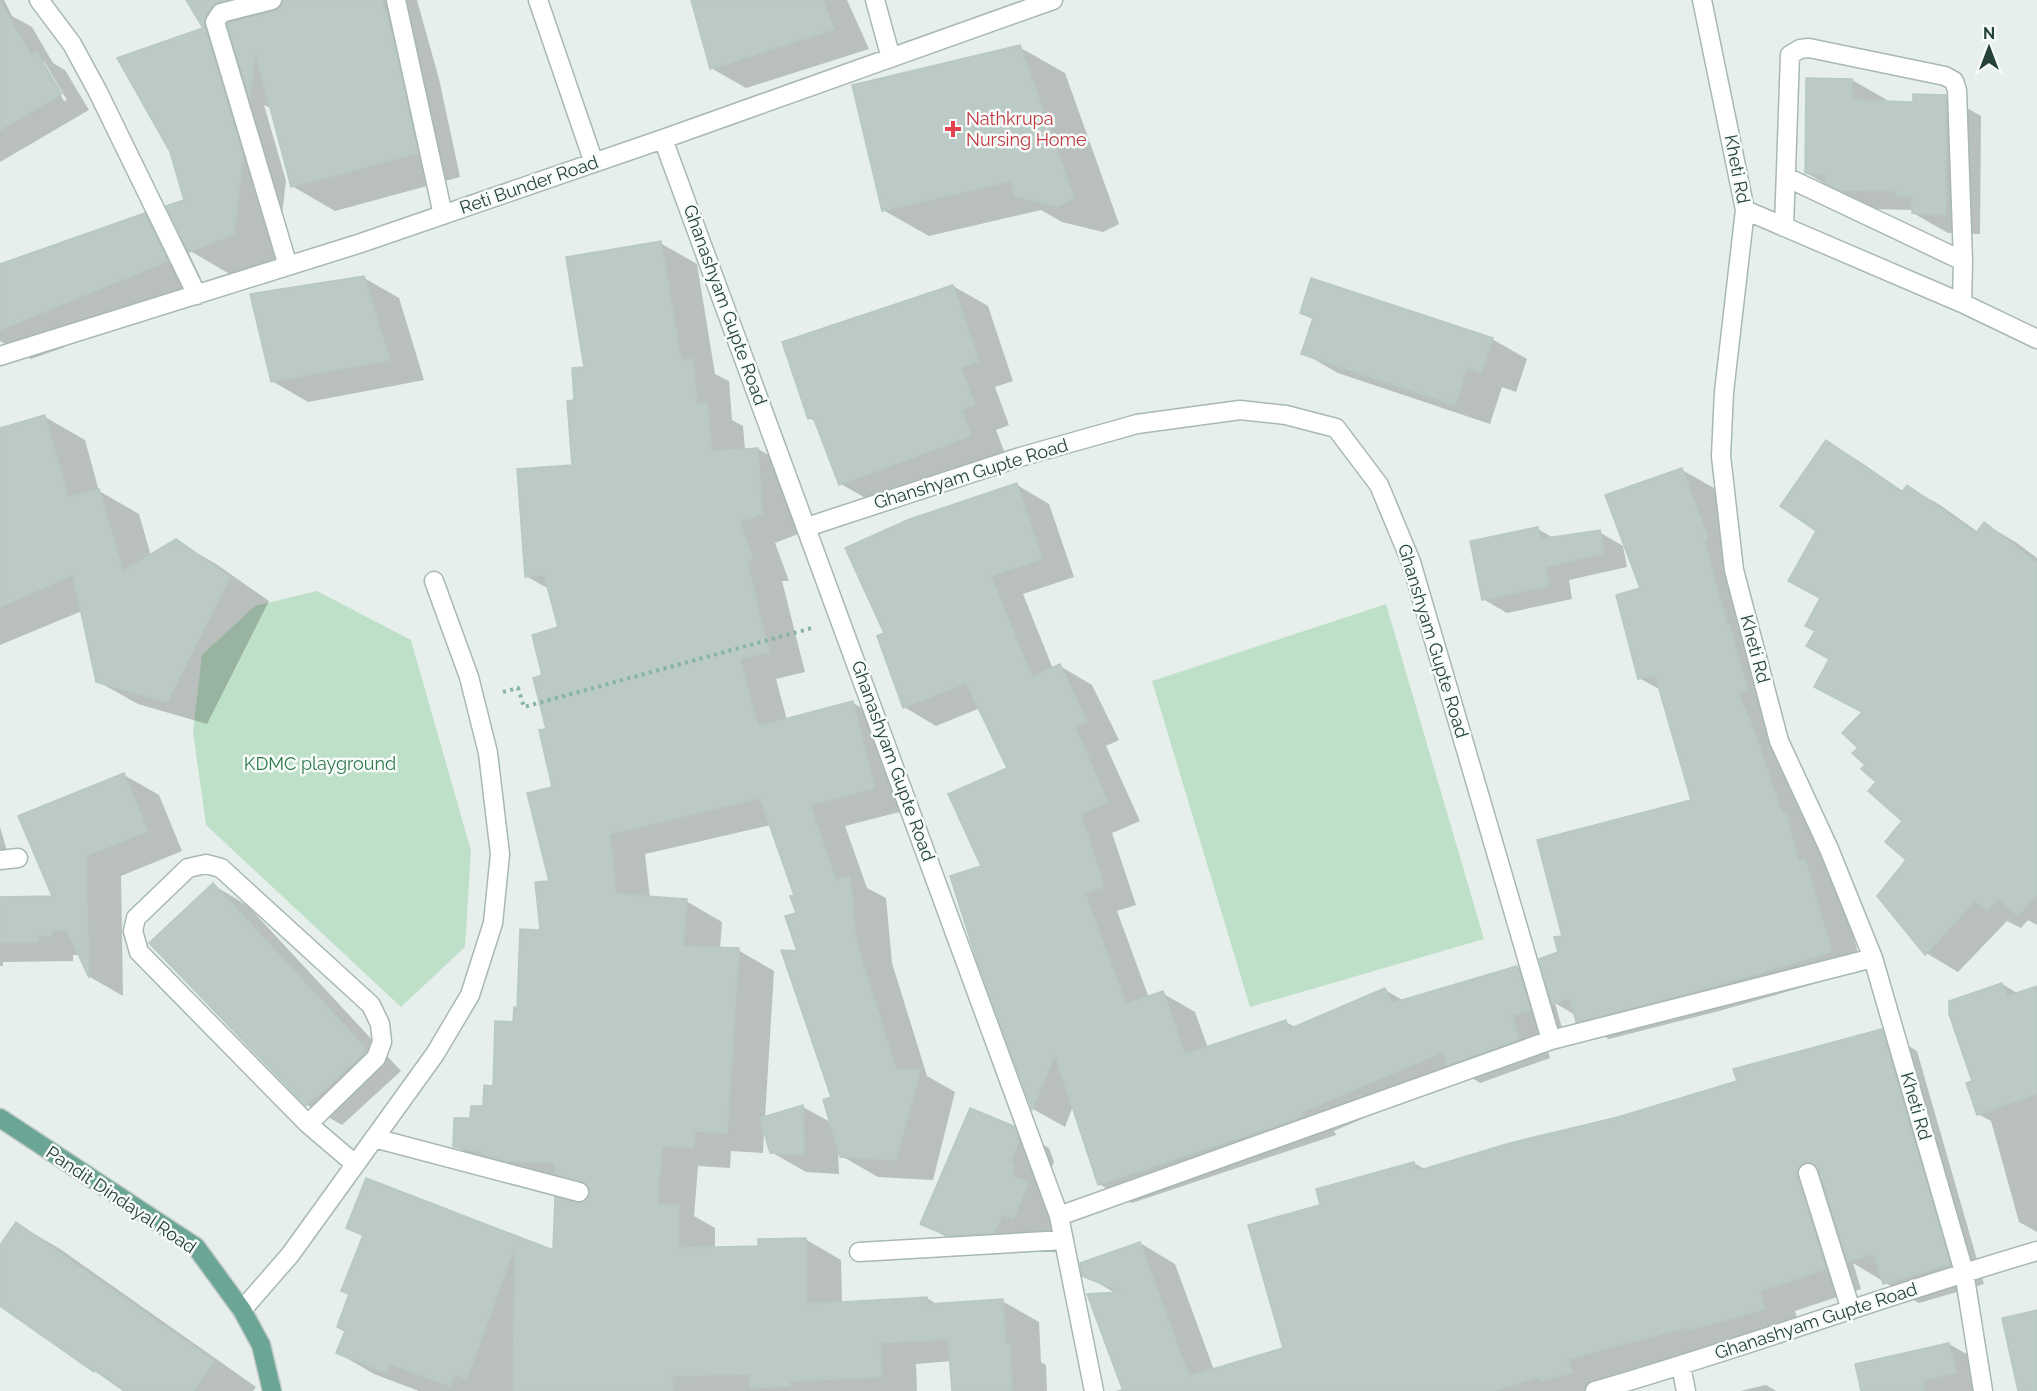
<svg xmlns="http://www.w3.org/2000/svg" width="2037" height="1391" viewBox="0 0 2037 1391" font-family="Raleway,sans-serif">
	<rect width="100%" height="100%" fill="#e6efeb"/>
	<path fill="#bfe0c8" d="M317,591l94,49 60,211 -6,96 -64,60 -195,-182 -13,-93 9,-77 53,-49z
		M1386,604l98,335 -234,68 -98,-326z"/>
	<path fill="#0003" fill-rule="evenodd" d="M0,0h4l8,16 20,11 21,36 12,7 24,40 -89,52zM40,61h4l23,39 -3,1z
		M188,0h229l22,79 21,98 -125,34 -43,-25 -20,-77 -8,-4 22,76 -9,77 -44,18 -46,-27 15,32 -139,57 2,9 -34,12 -31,-18v-75l145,-51 38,22 3,-37 -14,-49 -53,-92 86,-31z
		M692,0h155l22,49 -123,39 -35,-20z
		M1019,47l46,26 54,151 -16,8 -41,-10 -21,-12 -112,26 -46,-26z
		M1852,80l35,20v3l27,1 31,-8 36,20 -1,118 -32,-1 -35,-20v-3l-38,-1 -34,-16 -35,-20z
		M660,243l37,21 18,110 14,7 3,39 11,6 2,24 13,-1 36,21 4,64 -23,9 14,38h-7l23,91 -29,7 11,41 66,-17 36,21 22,85 -66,17 22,62 19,10 6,65 35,113 28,16 -22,88 -55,-3 -40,-23 1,20 -33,-2 -35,-20 -7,-21 -1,22 -32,-2 -1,17 -32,-2 -4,50 21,12v21l44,-1 46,-9 36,21 1,43 85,-5 11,7 64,-4 37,21 2,40 5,3 1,26h-93l-2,-30 -36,3 1,27h-498l-45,-17 -36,-21 9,-22 4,-36 -8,-4 21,-54 -16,-9 19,-48 188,72 27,-47 6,-4 3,-8 -19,-11 -81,-15 -36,-21 16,-26 14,-13 9,-19 47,-156 10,-50 3,-94 -10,-112 15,-48 -10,-39 -23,-13 47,-110 3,-64 10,-34zM771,825l25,71 3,57 33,145v25l-29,-16 -38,11 9,-147 -36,-21 -18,-1 2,-27 -36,-21 -36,-3 -5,-44z
		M364,278l35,20 25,82 -116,22 -36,-21z
		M953,286l35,20 25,75 -18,6 14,38 -13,5 10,26 -130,48 -35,-20 -24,-62 -8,-4z
		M1301,312l191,27 35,20 -11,33 -14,-5 -12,37 -152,-51 -35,-20 11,-33z
		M45,417l40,23 14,51 40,23 12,42 25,-15 40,23 53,37 -62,123 -69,-20 -41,-23 -15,-70 -82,34v-215z
		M1827,442l32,19 45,31 4,-5 32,18 38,27 7,-8 32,19 20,15v367l-9,-5 -7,8 -14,-7 -49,51 -32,-19 -18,-93 -4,-39 -37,-56 -7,-18 3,-34 -46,-82 4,-33 -3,-68z
		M1682,470l32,18 25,68 30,155 49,121 10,42 9,5 26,91 -144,41 -110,28 -31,-18 -1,-5 -22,-13 7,25 -19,5 7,25 -70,25 -14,-9 -132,57 2,4 -204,68 -33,-19 -26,-78 -8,21 -32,-18 -55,-152 32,-189 -30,-60 -44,18 -32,-19 -18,-73 131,-149 32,19 25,73 -51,17 30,75 7,-3 32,19 27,55 -13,6 34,75 -28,12 24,72 -19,6 32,87 13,-5 33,19 13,36 78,-26 10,6 89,-38 19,11 113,-34 31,18 12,-32 3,-16 130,-136 -32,-111 -22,-12 3,-89z
		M1538,529l17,10 44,-7 24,14 4,21 -58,13 3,19 -65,14 -24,-14z
		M124,775l35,20 23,56 -61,25 2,120 -33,-19 -10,-22h-7v6l-70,1v4h-3v-68h55z
		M0,827l11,38 -11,3z
		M213,885l35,21 153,165 -59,54 -35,-20 -156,-162z
		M2002,984l17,10 18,-5v243l-18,-10 -28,-101 -13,-7 -4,-32z
		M1882,1030l35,21 67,233 -65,19 -66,-40 8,26 -66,22 5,18 -78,18 -119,32 3,12h-491l8,-2 -6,-95 -33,-19 56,-32 35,21 39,106 71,-21 37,-143 92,-43 12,7 193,-52 119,-36z
		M1013,1127l36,21 5,14 -9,20 18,22 -15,34 -11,-4 -8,18 -45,3 -27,-12 -35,-20z
		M17,1224l43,25 196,138 -3,4h-130l-123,-87v-57z
		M1949,1344l35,20 6,27h-127z
		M1766,1385l10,6h-36z"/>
	<path fill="#bbcac4" stroke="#b8c9c2" stroke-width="1.5" d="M186,0h40l-8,2 -6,5 -7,9 -1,9 39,130 -9,79 -45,18 -23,-46 18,-6 -14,-48 -53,-94 86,-30z
		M283,0h99l14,53 22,100 -127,34 -36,-136 -5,47 -23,-74 48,-13 5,-3z
		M691,0h131l13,29 -125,40z
		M0,2l31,53 6,-3 25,42 -62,36z
		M1020,45l54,153 -17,9 -42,-11 -4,-15 -129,30 -30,-126z
		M1806,78l46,1v21l61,2v-8l33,1v120l-34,-2v-17h-16v-5l-57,-1 -14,-7v-8l-20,-2z
		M145,213l23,48 -168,69v-66z
		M661,241l20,119 12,-1 4,45 10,-1 5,48 46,-3 4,66 -22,8 13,38 -6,1 22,91 -29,7 18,67 95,-25 22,87 -65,17 26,75 14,-4 6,65 40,128 24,1 -24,90 -56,-3 -17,-57 8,-3 -50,-147 16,1 -12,-35 11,-3 -6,-17 4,-1 -34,-97 -150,36 6,60 71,5 -4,47 56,2 -12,185 -32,-2 -1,17 -32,-2 -5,59h22l-1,43 80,-2v-7l48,-1 1,66 120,-7 1,7 75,-5 2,44h5l2,48h-60l-4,-52 -68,4 2,34 -92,4v5l-40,2v-14l-78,2v15h-159l2,-145 -48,133 -13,-5 -4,12 -61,-22 -3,9 -50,-20 9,-22 -8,-4 12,-33 -8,-3 22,-56 -17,-7 20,-50 187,72 2,-53 26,6 6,-3 3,-5v-5l-4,-6 -31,-10v-11l-51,-2 -23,-7v-2l-28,-5 1,-29h16l1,-12h12l1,-21 9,1 2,-65 18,1 1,-15 3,1 3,-79 20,1 -5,-48 14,-1 -22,-88 25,-6 -13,-57 7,-1 -13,-51 9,-3 -10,-40 26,-8 -14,-52 -19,2 -8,-108 55,-4 -5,-64 7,-1 -2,-32 12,-1 -18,-110z
		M364,276l26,84 -119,22 -21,-88z
		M1311,278l182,60 -12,35 -14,-5 -12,37 -154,-51 12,-36 -13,-5z
		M953,285l26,76 -18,6 14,38 -13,5 9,26 -132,49 -26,-68 -5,2 -26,-77z
		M45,415l23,82 31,-8 24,82 53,-32 54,38 -63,125 -71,-20 -23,-107 -73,32v-179z
		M1826,440l76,52 5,-7 69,48 8,-11 53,41v331l-19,22 -20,-17 -11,12 -12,-10 -50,54 -48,-59 29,-36 -21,-18 17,-21 -34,-30 8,-9 -15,-13 4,-4 -13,-12 6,-5 -16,-15 20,-21 -48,-25 15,-28 -23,-13 9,-15 -10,-5 15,-28 -32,-17 28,-50 -36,-25z
		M1682,468l26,70 -4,2 23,84h2l19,66 -10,3 17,39 27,82 4,-2 12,49 7,-2 27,93 -146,42 -110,28 -6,-24 -18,6 -13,-45 19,-7 -4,-15 8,-1 -25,-96 154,-40 -36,-125 -17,4 -22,-84 24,-7 -35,-93z
		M1017,483l25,76 -51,17 41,101 28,-13 27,58 -12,5 33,75 -27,12 23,73 -19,6 41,111 37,-13 22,63 101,-34 3,9 96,-41 7,15 125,-37 13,44 -18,5 7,25 -72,25 -4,-13 -141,60 2,4 -206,69 -43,-130 -23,55 -56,-152 -26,-82 31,-10 -33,-72 59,-26 -41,-85 -63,25 -26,-72 7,-3 -39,-85 65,-29z
		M1538,527l2,12 60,-9 4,23 -58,14 3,19 -67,14 -12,-59z
		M124,773l24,58 -62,25 3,122 -22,-48h-15v6h-14v6h-38v-45l52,-1 -34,-80z
		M213,883l154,167 -61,56 -157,-163z
		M2002,983l5,13 30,-10v108l-60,21 -11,-32 6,-2 -23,-67v-13z
		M1882,1029l68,235 -67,20 -9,-31 -26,9 -29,-92 -4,-6 -10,-2 -6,4 -2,10 29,93 -66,22 5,18 -76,21 -1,-3 -120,32 4,14 -32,8 -1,-4 -46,14h-370l-36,-97 34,-2 -39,-16 -2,-13 60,-21 49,134 94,-28 -35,-123 72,-20 -4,-16 98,-27 3,9 93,-28 108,-26 119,-36 -4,-12z
		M803,1105l1,50 -34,-2 -10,-35z
		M970,1108l44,18 5,15 -8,21 4,2 -4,11 18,8 -16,36 -11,-4 -8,18 -46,3 -28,-12z
		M16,1222l198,139 -21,30h-67l-31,-22 -1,3 -94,-66v-61z
		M2037,1310v81h-19l-16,-73z
		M1949,1343l7,30 -34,7 2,11h-63l-6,-27z"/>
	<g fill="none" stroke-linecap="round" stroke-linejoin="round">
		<defs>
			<path id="minor" d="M39,0l33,44 26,48 99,203
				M272,0l-51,13 -6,9 73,244
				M396,0l47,215
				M538,0l56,163
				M875,0l16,58
				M1702,0l43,210 -21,182 -3,64 13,114 45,171 50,108 44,109 91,314 19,119
				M663,139l396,1077 35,175
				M1786,177l177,84
				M1745,210l217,93 75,36
				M1784,227l6,-172 10,-6 9,-1 136,28 9,5 3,9 6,171 -1,42
				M0,356l361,-113 302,-104 390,-139
				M807,527l213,-70 117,-33 103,-14 46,5 50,13 43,57 32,77 140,478 322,-82
				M0,860l18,-2
				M308,1124l68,-66 6,-16 -2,-18 -9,-19 -150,-137 -15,-4 -18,4 -52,50 -3,13 6,21 169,172 47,40
				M374,1138l205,54
				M1808,1173l43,137
				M1059,1216l492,-176
				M859,1252l205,-12
				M242,1310l48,-55 145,-201 35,-59 23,-72 7,-69 -12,-101 -19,-76 -35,-96
				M1681,1366l5,25
				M1595,1391c149,-43 294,-97 442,-140"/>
			<path id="major" d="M0,1118l196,129 46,63 19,35 11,46"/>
		</defs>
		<use href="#minor" stroke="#a8b8b2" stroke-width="21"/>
		<use href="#major" stroke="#c2cac8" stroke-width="21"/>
		<path stroke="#86b3a5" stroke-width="4" stroke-dasharray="3 4.5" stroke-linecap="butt" d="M503,692l15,-4 6,19 288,-79"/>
		<use href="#minor" stroke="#fff" stroke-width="18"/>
		<use href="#major" stroke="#6aa596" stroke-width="18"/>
	</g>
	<path fill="#e0444e" stroke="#f7fbf9" stroke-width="2" d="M950 120h6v6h6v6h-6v6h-6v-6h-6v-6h6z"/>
	<g text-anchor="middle" stroke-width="5" stroke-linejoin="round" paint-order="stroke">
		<g font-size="18" fill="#be3a42" stroke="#f7fbf9" text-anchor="start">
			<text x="966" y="125">Nathkrupa<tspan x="966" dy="21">Nursing Home</tspan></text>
		</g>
		<g font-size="18" fill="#24423a" stroke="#f7fbf9">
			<text transform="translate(1737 169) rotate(79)" y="6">Kheti Rd</text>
			<text transform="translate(529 185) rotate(-19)" y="6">Reti Bunder Road</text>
			<text transform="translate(725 305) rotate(70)" y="6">Ghanashyam Gupte Road</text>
			<text transform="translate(971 474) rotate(-17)" y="6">Ghanshyam Gupte Road</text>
			<text transform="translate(1433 641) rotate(73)" y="6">Ghanshyam Gupte Road</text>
			<text transform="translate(1755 649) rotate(75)" y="6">Kheti Rd</text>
			<text transform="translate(893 761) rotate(70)" y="6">Ghanashyam Gupte Road</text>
			<text transform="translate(1916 1106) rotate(74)" y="6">Kheti Rd</text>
			<text transform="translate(121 1200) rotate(34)" y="6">Pandit Dindayal Road</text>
			<text transform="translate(1816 1321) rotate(-18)" y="6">Ghanashyam Gupte Road</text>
		</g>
		<g font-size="18" fill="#2d7a4b" stroke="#f7fbf9">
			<text x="320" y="770">KDMC playground</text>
		</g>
	</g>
	<g transform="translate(1989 48)" stroke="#f7fbf9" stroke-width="4.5" paint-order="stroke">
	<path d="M0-4.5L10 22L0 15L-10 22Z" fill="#24423a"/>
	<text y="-9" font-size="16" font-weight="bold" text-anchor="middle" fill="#24423a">N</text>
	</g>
</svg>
